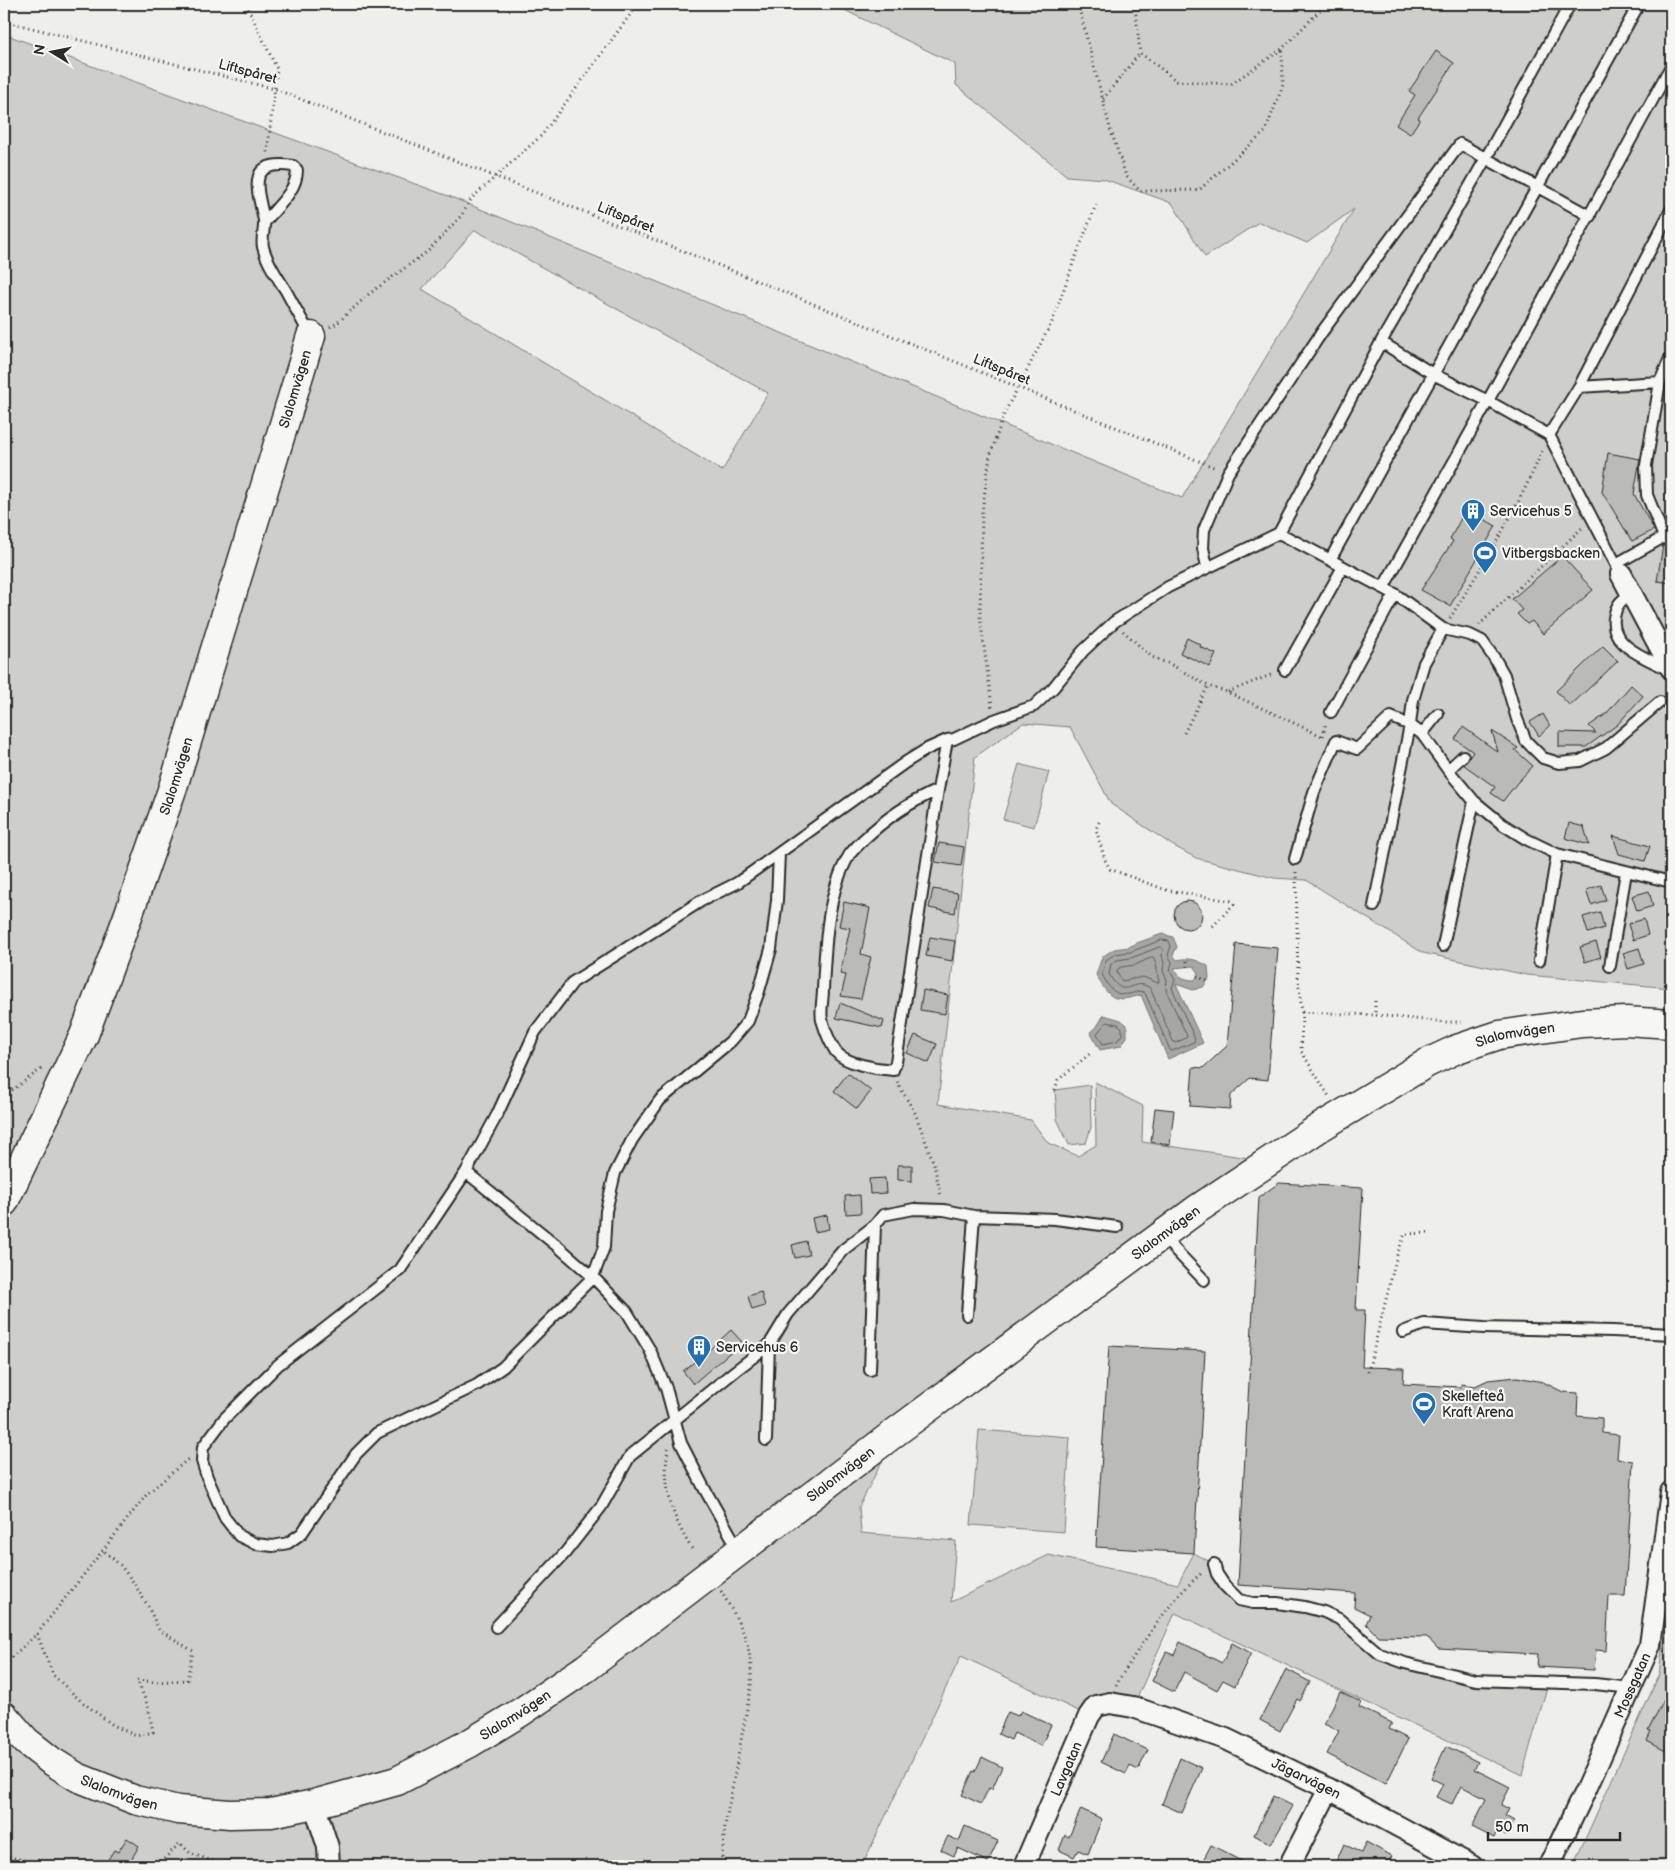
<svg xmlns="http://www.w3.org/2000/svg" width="1675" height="1870" viewBox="0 0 1675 1870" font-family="'Balsamiq Sans',sans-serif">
	<rect width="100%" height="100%" fill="#eeeeea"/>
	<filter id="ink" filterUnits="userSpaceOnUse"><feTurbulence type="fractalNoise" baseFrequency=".02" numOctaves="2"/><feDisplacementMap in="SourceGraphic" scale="10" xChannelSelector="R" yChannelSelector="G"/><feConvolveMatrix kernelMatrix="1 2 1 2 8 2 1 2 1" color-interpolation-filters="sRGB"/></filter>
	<g filter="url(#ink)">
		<path fill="#cececa" stroke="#7c7c7a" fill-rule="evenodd" d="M832,4h839v984l-144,-13 -104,-22 -117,-73 -32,-2 -78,-20 -24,-13 -61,-41 -41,-77 -47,-4 -48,34 -37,347 93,16 17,23 30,13 18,-11 -1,-63 48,24 -1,36 127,19 -372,270 -38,76 2,26 95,8 -5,61 98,-47 129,29 16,-31 20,11 20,33 90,15 47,35 63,24 114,13 -26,91 -347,-162 -42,94 -44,9 -128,-60 -99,210h-858v-1832l447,163 731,301 172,-289 -47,34 -48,-21 -54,35 -33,-54 -68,-24 -37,-3 -111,-91 -1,-21zM475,230l293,163 -46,78 -300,-182z
			M1019,764l30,8 -15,55 -31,-8z
			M1090,1085l1,42 -5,16 -17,2 -12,-26 -2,-29z
			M979,1430l91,7 -6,95 -93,-7z
			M1671,1573v293h-98l86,-191z"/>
		<path fill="#a6a6a3" stroke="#757573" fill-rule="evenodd" d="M1162,934l11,3 4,10 -4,8 4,5c13,-3 20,0 31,6l1,13 -6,8 -10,3 -17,-6 27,59 -35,16 -27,-64c-28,8 -31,4 -45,-20l6,-18 12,-8 15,-2 8,-4zM1194,966l5,7 -4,7c-10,0 -17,-3 -21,-12z
			M1104,1015l17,5 6,5v12l-6,9 -21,4 -10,-18 6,-4z"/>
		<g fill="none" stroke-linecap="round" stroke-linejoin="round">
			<path stroke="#5c5c5b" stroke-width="1" d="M1162,940l7,1 2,5 -3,9 4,7 -2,9 5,9 -3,8 23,51 -1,3 -22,9 -2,-1 -25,-57c-6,-4 -9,0 -16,1 -15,3 -21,-8 -27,-20l4,-14 9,-6 15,-2z
				M1160,947l3,2 -1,6 2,8 -1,8 4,9 -1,10 21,46 -1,2 -11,5 -2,-2 -23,-53c-18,-13 -25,16 -41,-14l2,-10 6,-4 14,-2z
				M1153,957c5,6 3,16 6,24l-1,2 -15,-6 -21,4 -5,-8 1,-4 3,-2 14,-2z
				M1107,1022l11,2 4,4v7l-5,6 -14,3 -6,-10z"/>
		</g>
		<path fill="#babab7" stroke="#2b2b2b" d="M1436,51l18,12 -36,55 2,1 -10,15 -14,-9 19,-30 -6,-4z
			M1608,453l32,6 -6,35 20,36 -22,11 -30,-49z
			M1466,509l30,17 -46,80 -29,-16 32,-49 -3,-2z
			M1663,545l8,5v33l-14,-2z
			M1562,556l31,34 -50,44 -11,-13 -5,3 -10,-10 5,-4 -10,-11z
			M1187,638l14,7 -1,2 16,7 -6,13 -30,-14z
			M1603,646l15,15 -48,45 -14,-15z
			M1631,685l12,11 -26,29 -31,22h-27v-15l37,1 -7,-7 17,-12z
			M1543,714l7,12 -11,10 -9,-14z
			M1463,727l35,25 -6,-21 26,17 -3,2 18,16 -16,17 -14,18 -12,-8 4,-6 -31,-22 9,-13 -18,-13z
			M1569,823l15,4 5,18 -24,-7z
			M1613,836l37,10 -5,15 -26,-7z
			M939,843l25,4 -3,19 -26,-4z
			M1601,885l5,15 -15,5 -5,-15z
			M933,889l25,4 -3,20 -26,-5z
			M1649,891l4,15 -16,5 -5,-15z
			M1174 915a14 14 0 1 1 28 0a14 14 0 1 1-28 0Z
			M844,902l26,6 -9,46 10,3 -10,42 -20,-3 5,-21 -6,-1 10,-46 -11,-2z
			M1600,912l4,16 -16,5 -5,-16z
			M1644,919l4,16 -15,5 -5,-16z
			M930,937l25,4 -3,20 -26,-5z
			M1596,942l5,15 -16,5 -5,-15z
			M1236,944l42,4 -10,132 -18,-2 -19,17 -1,14 -40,-3 3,-39 10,1 24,-22z
			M1639,948l5,16 -16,5 -5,-16z
			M923,990l25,5 -3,19 -25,-4z
			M840,1003l44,18 -2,7 -46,-10z
			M915,1035l22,9 -8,19 -22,-10z
			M848,1073l23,18 -14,18 -23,-18z
			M1155,1108l19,2 -4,35 -19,-3z
			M898,1165h14v16l-14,-1z
			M885,1178l1,15 -16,1 -1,-15z
			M1279,1183l84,5 -7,122h9l-3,57 42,1 -1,16 58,3v-3l14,2 13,-6 29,-3 26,5 20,10 15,1 -1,23 25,2v15l17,2 -2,24 16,2 -8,135h-16l-3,55 -10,-1 -2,20 -57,-3 1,-13 -100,-5 -11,-12 -49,-1 -12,-12 4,-9 -16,-8 1,-14 -117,-8 21,-388z
			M860,1195l1,18 -15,1 -1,-18z
			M827,1215l2,14 -14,3 -3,-14z
			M806,1241l3,14 -14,3 -3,-13z
			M761,1292l4,14 -13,4 -4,-14z
			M731,1330l11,12 -49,42 -10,-13 25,-20z
			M1109,1346l96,5 -11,202 -98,-6z
			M1180,1642l42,21 10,-20 19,10 -16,33 -12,-6 -6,10 -33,-18 -10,20 -22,-11 14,-29 8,3z
			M1286,1669l24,13 -10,19 -3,-2 -17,32 -20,-11z
			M1671,1685v69l-24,-13 4,-9 -3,-1z
			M1340,1692l21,10 -2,5 33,16 -3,6 19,10 -22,45 -59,-30 12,-23 -15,-7z
			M1021,1711l30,14 -10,21 -27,-13 -3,7 -13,-6 10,-22 10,4z
			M1114,1734l34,16 -10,20 -8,-4 -4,8 -25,-12z
			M1446,1746l32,16 -4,7 36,18 -9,18 8,4 -4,7 9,5 -8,15 -9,-5 -3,7 -22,-11 14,-28 -25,-13 -9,18 -16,-7 7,-13 -12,-6z
			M982,1757l20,10 -10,22 -3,-1 -8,16 -19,-9 11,-24 2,1z
			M1180,1758l22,10 -20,45 -20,-9z
			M1273,1796l20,10 -22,38 -17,-9z
			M1081,1809l21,10 -14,35 -10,-4 -4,7 -15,-7 6,-15 4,2z
			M965,1826l33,15 -10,21 -30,-14 -4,8 -13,-6 7,-14 11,5z
			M127,1838l12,8 -8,14 11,6h-38l10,-16 4,2z
			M1366,1842l26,14 -5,9 3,1h-56l10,-22 17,9z
			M1211,1845l41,21h-52z"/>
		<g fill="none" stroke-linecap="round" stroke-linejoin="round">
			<defs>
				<path id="lane" d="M264,223c12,-16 33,-31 33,-53l-4,-4c-47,-7 -36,22 -29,54 1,9 -3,19 -1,27 4,16 15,31 23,44 8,15 16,29 24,44
					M1381,342l52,32 55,27 61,34 72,139
					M1660,382l-14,83 1,30 17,42
					M1579,387l81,-5 11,-26
					M1549,435l30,-48 92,-177
					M1279,533l116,61 48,35 27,6 12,6 13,18 9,16 13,44 9,22 17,17 16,5 21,-2 26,-13 54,-46
					M1330,560l309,-556
					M1616,564l48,-27 7,6
					M1207,567l-4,-19 1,-18 24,-57 94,-141 138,-188 130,72
					M1383,588l101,-180 187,-342
					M1631,594c-11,7 -15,11 -17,24 -4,29 35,41 56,52
					M1285,670l58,-103
					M1331,712l64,-118
					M1422,734l16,-20
					M1448,770l15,-14
					M938,790l-42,272 -3,8c-16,-1 -47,-6 -57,-18 -6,-9 -11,-22 -14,-32 -2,-9 1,-21 1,-30 2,-43 4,-99 27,-136 4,-5 9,-10 13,-14 23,-22 47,-38 75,-50l9,-50
					M1295,859l19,-67 22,-51 21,8 34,-32 19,8 12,9 26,36 26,31 28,23 24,15 31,15 114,28
					M1374,906l36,-181 3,-25 11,-37 19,-34
					M1443,946l31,-145
					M1539,961l18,-107
					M1610,966l16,-94
					M466,1172l-66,98 -122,95 -54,54 -21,28 -1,14 5,16 18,41 14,18 17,8 17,2 15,-3 14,-10 54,-79 21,-21 100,-48 26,-18 90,-90 11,-30 2,-36 9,-38 17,-33 28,-40 71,-59 17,-20 11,-30 12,-42 6,-49 2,-47
					M1162,1236l42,44
					M967,1315l7,-99
					M1403,1332l21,-8 60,4 129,3 58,3
					M870,1370l5,-145
					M766,1440l3,-95
					M739,1550l-35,-62 -23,-45 -15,-55 -16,-38 -23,-38 -34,-35 -32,-28 -95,-77 31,-57 38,-83 38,-50 128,-81 36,-18 169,-121 21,-13 20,-9 7,-1 40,-19 40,-14 19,-18 30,-37 31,-29 54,-35 111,-54 102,-191 105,-184 84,-154
					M1214,1564l3,10 8,12 14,14 14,3h24l28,4 19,5 15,7 41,35 25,9 71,17 119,4 36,4
					M496,1627l69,-74 36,-46 29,-51 105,-85 34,-26 19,-31 55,-64 32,-25 8,-10 31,-6 30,1 30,6 81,3 62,8"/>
				<g id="street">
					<path d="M1621,574l50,94"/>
					<path d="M314,1804l14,43 1,19"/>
					<path id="s1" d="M1024,1866l65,-150 7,-10 14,-3 23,4 93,32 103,50 143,77"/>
					<path d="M1289,1866l40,-77"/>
					<path id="s2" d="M1549,1866l38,-79 63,-142 21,-153"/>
				</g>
				<g id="secondary">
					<path id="s3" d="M4,1202l80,-167 44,-119 45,-129 138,-451"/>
					<path id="s4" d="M4,1716l22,25 24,19 27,17 58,23 43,10 52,4 41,-1 43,-9 83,-23 73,-38 51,-31 65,-44 311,-237 299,-221 123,-82 108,-65 30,-14 42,-14 83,-12 44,-2 45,3"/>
				</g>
			</defs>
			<use href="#lane" stroke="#2b2b2b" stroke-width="14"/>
			<use href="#street" stroke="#2b2b2b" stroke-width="24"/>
			<use href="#secondary" stroke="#2b2b2b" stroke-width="31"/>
			<path stroke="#2b2b2b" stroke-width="3" stroke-dasharray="1 4" stroke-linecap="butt" d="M246,4l31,65 -10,85
				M1078,4l32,124 16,48 14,15 59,-1 66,-58 18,-47 -1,-36
				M1135,4l5,49 37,28 54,3 51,-35 44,-45
				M1136,8l15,-4
				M4,21l271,68 448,178 493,201
				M1103,99l37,-46
				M330,327l6,-3 33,-30 59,-43 33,-35 11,-18 70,-63 96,-131
				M1450,618c32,-51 69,-111 92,-167
				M1479,625l103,-97
				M1123,631l29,26 18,7 38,22 19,6 97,45
				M1228,692l45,-18
				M992,707l-12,-91 2,-105 8,-55 14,-42 48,-92 22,-61 22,-56
				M1184,733l24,-47
				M1323,736l3,-14
				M1099,822l-3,7 9,31 5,9 56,21 65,11 3,3 -24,25
				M1296,872l2,107 4,33 73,3
				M1187,967v-10
				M1197,976l10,5
				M1375,1001v14l69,7h20
				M1302,1012l-1,39 29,47
				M897,1082l18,31 19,51 7,33
				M1055,1090l3,-10 33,-27
				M4,1096l40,-29
				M1368,1372l29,-117 8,-21 25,-1
				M668,1448c-6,38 4,70 24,101
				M721,1591c21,36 32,53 30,96l-26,139 -4,40
				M37,1634l16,41 29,27 31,23 23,11 17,-4 -5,-26 -11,-26 18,2 32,-2 6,-29 -34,-21 -11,-24 -17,-27 -11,-14 -17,-15
				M4,1664l33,-30 110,-140 41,-35
				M1116,1686l4,-8c22,-34 51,-80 83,-106
				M4,1856l50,10
				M157,1866l23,-23 10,10 36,13"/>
			<use href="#lane" stroke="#f6f6f2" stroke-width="10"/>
			<use href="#street" stroke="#f6f6f2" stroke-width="20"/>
			<use href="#secondary" stroke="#f6f6f2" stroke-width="28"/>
		</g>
	</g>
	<defs>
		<symbol id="building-pin" viewBox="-11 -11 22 30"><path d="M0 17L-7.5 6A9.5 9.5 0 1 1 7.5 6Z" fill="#1f6fb2" stroke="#f6f6f2"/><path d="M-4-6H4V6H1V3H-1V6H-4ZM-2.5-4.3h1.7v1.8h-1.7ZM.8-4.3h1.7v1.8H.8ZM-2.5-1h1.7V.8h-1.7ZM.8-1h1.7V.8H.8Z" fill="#fff"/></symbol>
		<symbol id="stadium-pin" viewBox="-11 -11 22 30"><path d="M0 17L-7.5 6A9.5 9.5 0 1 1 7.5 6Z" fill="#1f6fb2" stroke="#f6f6f2"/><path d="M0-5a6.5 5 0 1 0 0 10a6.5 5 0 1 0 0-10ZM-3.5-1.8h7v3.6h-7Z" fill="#fff"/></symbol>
	</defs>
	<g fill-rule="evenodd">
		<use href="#building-pin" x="1459" y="497" width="28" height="38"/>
		<use href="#stadium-pin" x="1471" y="539" width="28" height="38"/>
		<use href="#building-pin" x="685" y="1333" width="28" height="38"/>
		<use href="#stadium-pin" x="1410" y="1390" width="28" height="38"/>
	</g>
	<g text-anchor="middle" stroke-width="4.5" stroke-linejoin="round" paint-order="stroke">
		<g font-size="14" fill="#2b2b2b" stroke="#f6f6f2">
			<text transform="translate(248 71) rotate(15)" y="5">Liftspåret</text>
			<text transform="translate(626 217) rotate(22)" y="5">Liftspåret</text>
			<text transform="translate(1002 369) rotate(22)" y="5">Liftspåret</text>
			<text dy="5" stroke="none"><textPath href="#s3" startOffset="865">Slalomvägen</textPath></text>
			<text dy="5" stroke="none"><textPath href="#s3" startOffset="460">Slalomvägen</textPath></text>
			<text dy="5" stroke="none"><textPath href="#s4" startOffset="1776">Slalomvägen</textPath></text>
			<text dy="5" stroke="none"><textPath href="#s4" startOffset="1371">Slalomvägen</textPath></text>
			<text dy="5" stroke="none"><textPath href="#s4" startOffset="966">Slalomvägen</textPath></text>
			<text dy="5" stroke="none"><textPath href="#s2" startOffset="199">Mossgatan</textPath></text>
			<text dy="5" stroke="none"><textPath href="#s4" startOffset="561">Slalomvägen</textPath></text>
			<text dy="5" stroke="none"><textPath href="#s1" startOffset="106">Lavgatan</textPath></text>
			<text dy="5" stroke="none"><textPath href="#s1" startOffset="401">Jägarvägen</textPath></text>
			<text dy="5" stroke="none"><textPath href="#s4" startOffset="141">Slalomvägen</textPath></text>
		</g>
		<g font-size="14" fill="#2b2b2b" stroke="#f6f6f2" text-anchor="start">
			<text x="1490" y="516">Servicehus 5</text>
			<text x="1502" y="558">Vitbergsbacken</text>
			<text x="716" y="1352">Servicehus 6</text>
			<text x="1442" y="1401">Skellefteå<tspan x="1442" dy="16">Kraft Arena</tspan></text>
		</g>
	</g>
	<rect width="1675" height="1870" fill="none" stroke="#f6f6f2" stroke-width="20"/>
	<rect x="10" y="10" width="1655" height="1850" fill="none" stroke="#2b2b2b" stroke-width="2" filter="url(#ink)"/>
	<g transform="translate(52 52) rotate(280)" stroke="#f6f6f2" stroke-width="4" paint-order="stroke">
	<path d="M0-4L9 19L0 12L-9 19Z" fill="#2b2b2b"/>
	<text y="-8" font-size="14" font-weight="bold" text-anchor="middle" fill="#2b2b2b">N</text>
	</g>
	<path d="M1488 1832v8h132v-8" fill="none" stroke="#2b2b2b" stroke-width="2.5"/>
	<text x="1495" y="1832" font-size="15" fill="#2b2b2b" stroke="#f6f6f2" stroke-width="4" paint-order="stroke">50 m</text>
</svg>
